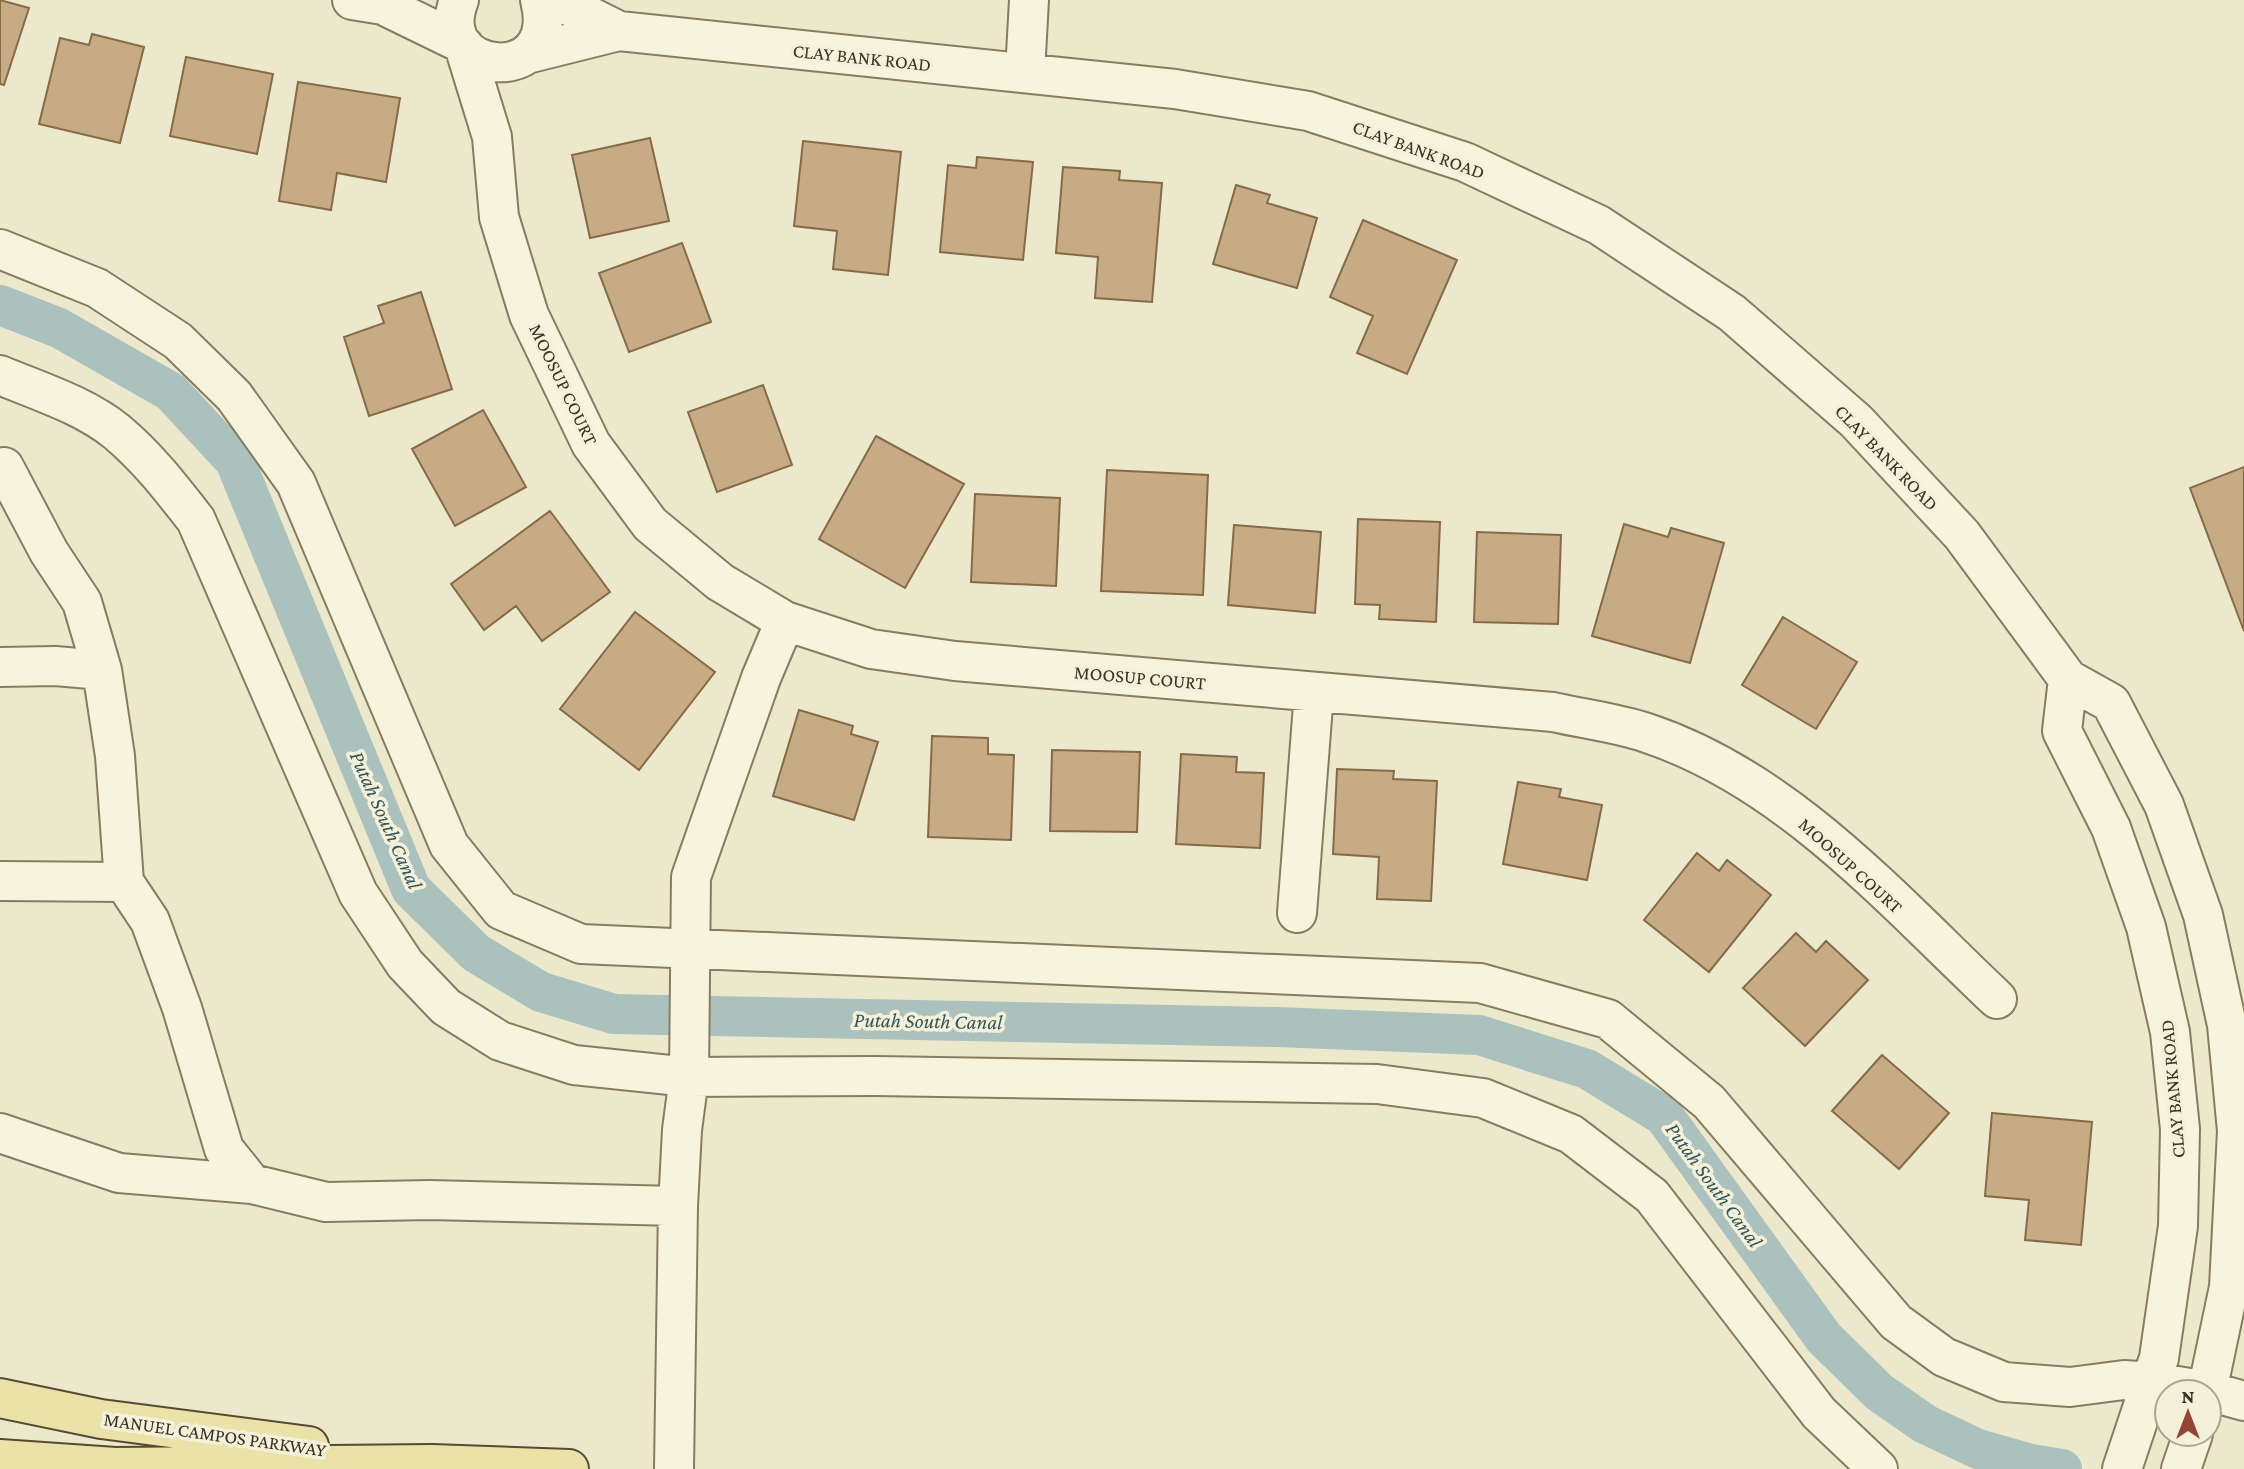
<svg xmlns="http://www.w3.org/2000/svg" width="2244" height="1469" viewBox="0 0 2244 1469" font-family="'Crimson Pro',serif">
	<rect width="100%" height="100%" fill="#ece8cb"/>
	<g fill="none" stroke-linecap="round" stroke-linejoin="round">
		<path stroke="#abc1be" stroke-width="40" d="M0,305l59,23 112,64 64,69 176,428 65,64 65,39 73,22 663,13 202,8 108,34 77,47 160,222 55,54 46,32 53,25 53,15 31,5"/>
	</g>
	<path fill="#c7ab84" stroke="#866b48" stroke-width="2" d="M0,0l29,8 -25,77 -4,-1z
		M92,34l52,13 -24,96 -81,-19 21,-86 29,7z
		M186,57l87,17 -16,80 -87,-18z
		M298,82l102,16 -14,84 -49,-9 -6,37 -52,-9z
		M650,138l19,83 -79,17 -18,-83z
		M803,141l98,11 -13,123 -55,-6 4,-38 -43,-5z
		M977,157l56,5 -10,98 -83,-8 8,-87 28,3z
		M1063,167l57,4 -1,9 43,3 -10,119 -57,-4 3,-41 -42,-4z
		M1236,185l34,10 -3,8 50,15 -20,70 -84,-24z
		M1363,220l94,40 -50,114 -50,-21 16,-37 -43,-19z
		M682,243l29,79 -82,30 -30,-79z
		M421,292l31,97 -83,27 -25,-79 40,-14 -6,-17z
		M763,385l29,80 -75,27 -29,-80z
		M483,410l43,77 -71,39 -43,-77z
		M876,436l88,48 -59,104 -86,-49z
		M2244,467v164l-54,-143z
		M1107,470l101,5 -5,120 -102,-4z
		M975,494l85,4 -4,88 -85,-4z
		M550,511l60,81 -68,49 -26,-35 -32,24 -33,-46z
		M1358,519l82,3 -4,100 -57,-3 1,-14 -25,-1z
		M1624,524l44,13 3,-9 53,15 -34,120 -98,-27z
		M1234,525l87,7 -6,81 -87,-8z
		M1477,532l84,3 -3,89 -84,-2z
		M635,612l80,60 -76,98 -79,-61z
		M1783,617l74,45 -41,67 -74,-44z
		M799,710l54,16 -2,8 27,8 -24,78 -81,-24z
		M932,736l56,2v16l26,1 -3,85 -83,-3z
		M1052,750l88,2 -3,80 -87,-1z
		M1181,754l56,3 -1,15 28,1 -4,75 -84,-4z
		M1337,769l57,2 -1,8 44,2 -6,120 -54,-2 2,-42 -46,-3z
		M1518,782l43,7 -2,8 43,8 -15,75 -84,-16z
		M1697,853l22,18 8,-11 44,35 -62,77 -65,-52z
		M1796,933l20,19 10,-11 42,39 -63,66 -62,-58z
		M1882,1055l67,58 -50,56 -67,-58z
		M1992,1113l100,9 -11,123 -56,-5 4,-40 -44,-4z"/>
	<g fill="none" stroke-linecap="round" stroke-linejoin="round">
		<defs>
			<path id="minor" d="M352,0l31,5 78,38
				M459,0c-30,76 104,90 81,0
				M557,0l62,31
				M464,46l28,91 7,80 30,98 62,129 59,80 70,58 65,39 86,28 84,12 598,51c31,7 64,11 94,21 141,47 245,167 350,266
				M527,54l92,-23 556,58 133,22 157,51 134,63 133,88 124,108 106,114 106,144 43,24 53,102 39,110 24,110 10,106 -8,156 -22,105
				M1025,73l4,-73
				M0,249l97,39 81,53 56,55 62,87 153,362 52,65 80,34 899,39 128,36 101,83 187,220 48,35 60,25 66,5 54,-7 29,2 55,9 36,10
				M0,375c38,16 84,30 117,57 31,26 54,56 79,88l162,373 47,71 41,43 54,34 74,24 115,12 187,-1 501,8 106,14 88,36 81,62 167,217 59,56
				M4,467l45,85 33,50 20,68 13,86 9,126 26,39 32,87 42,141 28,35 74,18 104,-2 248,6
				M0,667l55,-1 47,4
				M2068,679l-6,52 49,97 35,99 24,105 10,97 -2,97 -19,132 -37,111
				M0,881l124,1
				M1297,913l17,-221
				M0,1133l119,40 133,11
				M674,1469l4,-263 4,-76 7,-53 2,-200 70,-199 24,-57
				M2181,1469l12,-35"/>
			<path id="major" d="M0,1398l101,21 208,27
				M0,1459l115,8 317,-3 137,5"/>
		</defs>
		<use href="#minor" stroke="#887c60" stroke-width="42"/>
		<use href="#major" stroke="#574a34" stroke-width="42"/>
		<use href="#minor" stroke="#f7f4de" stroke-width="38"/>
		<use href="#major" stroke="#ebe2a7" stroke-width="38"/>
	</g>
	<g text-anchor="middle" stroke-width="7" stroke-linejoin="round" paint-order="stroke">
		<g font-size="19" fill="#3a3222" stroke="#f4f1da">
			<text transform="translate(862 57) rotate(6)" y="7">CLAY BANK ROAD</text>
			<text transform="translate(1419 149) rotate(20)" y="7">CLAY BANK ROAD</text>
			<text transform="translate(564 384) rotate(64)" y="7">MOOSUP COURT</text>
			<text transform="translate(1887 457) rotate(46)" y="7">CLAY BANK ROAD</text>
			<text transform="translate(1140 677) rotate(5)" y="7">MOOSUP COURT</text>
			<text transform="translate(1851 865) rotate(42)" y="7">MOOSUP COURT</text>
			<text transform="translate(2172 1089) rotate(-95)" y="7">CLAY BANK ROAD</text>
			<text transform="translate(215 1434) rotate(8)" y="7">MANUEL CAMPOS PARKWAY</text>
		</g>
		<g font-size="21" font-style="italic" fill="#335458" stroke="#f4f1da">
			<text transform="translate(386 820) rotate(66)" y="7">Putah South Canal</text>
			<text transform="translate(928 1021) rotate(1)" y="7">Putah South Canal</text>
			<text transform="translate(1714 1185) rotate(54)" y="7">Putah South Canal</text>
		</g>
	</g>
	<g transform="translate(2188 1413)"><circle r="33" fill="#f4f1da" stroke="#aaa590" stroke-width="2"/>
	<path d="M0-5L12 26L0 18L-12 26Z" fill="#934435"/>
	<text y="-10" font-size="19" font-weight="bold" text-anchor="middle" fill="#3a3222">N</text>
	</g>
</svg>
